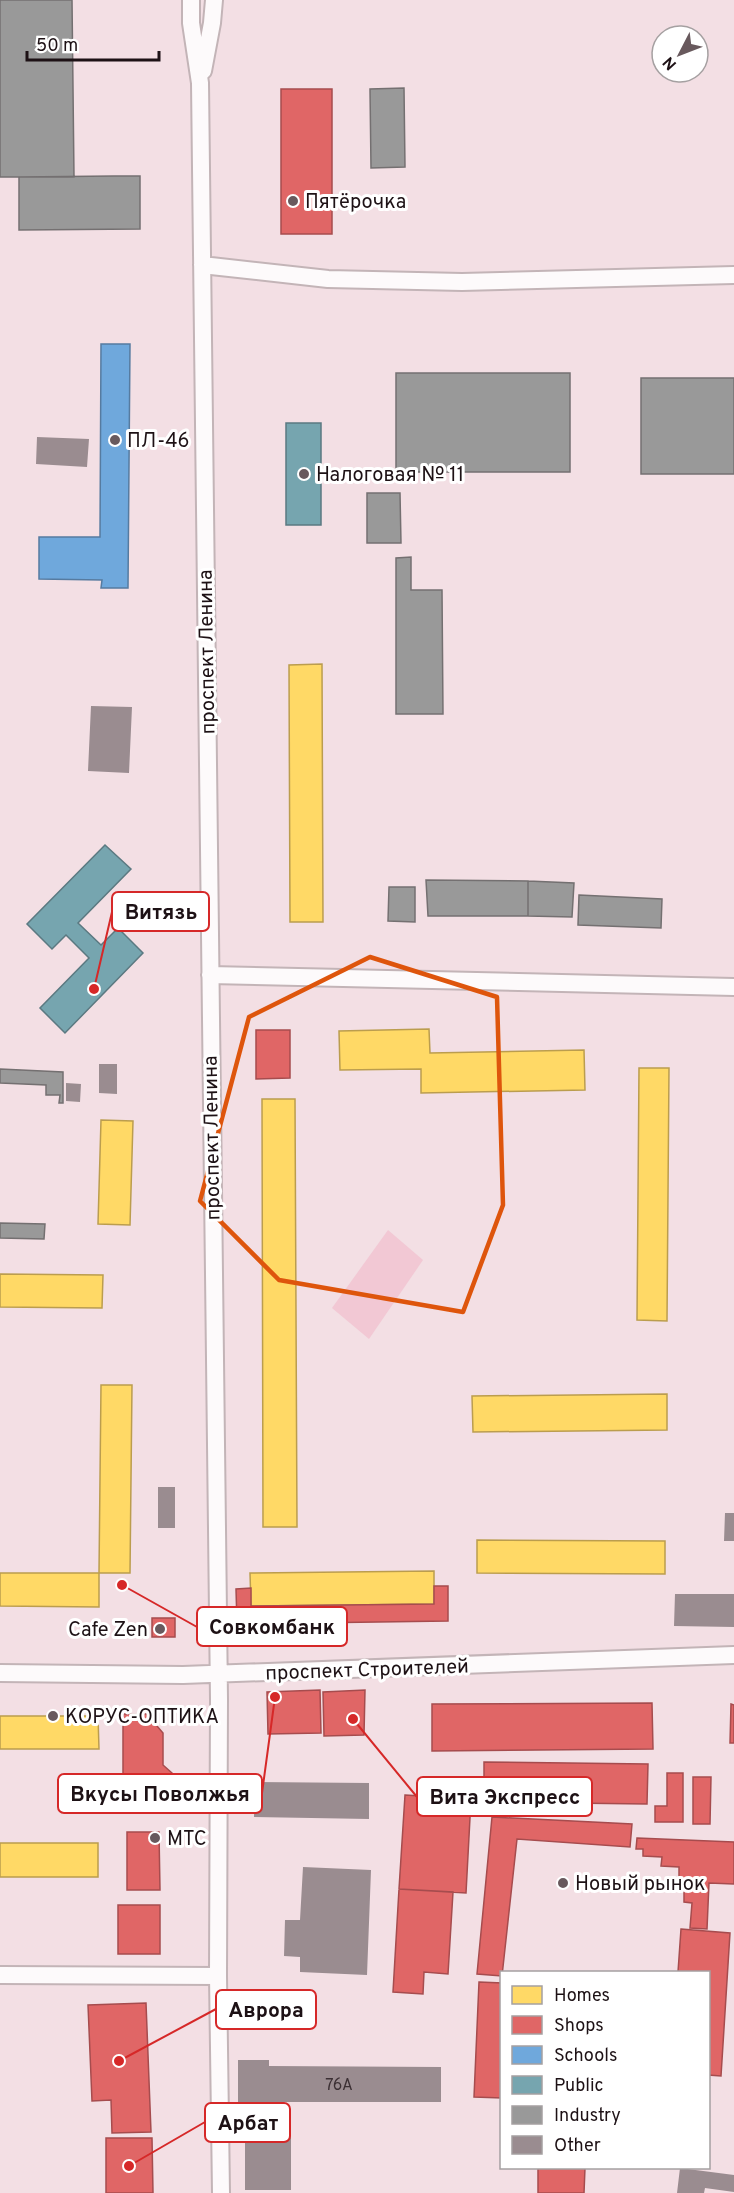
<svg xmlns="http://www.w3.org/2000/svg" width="734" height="2193" viewBox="0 0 734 2193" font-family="Overpass,sans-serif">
	<rect width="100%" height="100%" fill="#f3dfe4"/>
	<path fill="#f2c8d4" d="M388,1230l35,30 -54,79 -37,-31z"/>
	<path fill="#ffd966" stroke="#bb9d4e" stroke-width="1.5" d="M322,664l1,258h-33l-1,-257z
		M429,1029l1,24 154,-3 1,40 -164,3v-24l-81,1 -1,-39z
		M639,1068h30l-2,253 -30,-1z
		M262,1099h33l2,428h-34z
		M101,1120l32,1 -3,104 -32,-1z
		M0,1274l103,1 -1,33 -102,-1z
		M101,1385h31l-2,188h-31z
		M667,1394v36l-194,2 -1,-36z
		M477,1540l188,1v33l-188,-1z
		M434,1571v33l-183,2 -1,-33z
		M0,1573h99v34l-99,-1z
		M0,1716h98l1,33h-99z
		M0,1843h98v34h-98z"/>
	<path fill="#e06666" stroke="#a64c4e" stroke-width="1.5" d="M281,89h51v145h-51z
		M256,1030h34v48l-34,1z
		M434,1586h14v35l-211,3 -1,-35 15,-1v18l183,-2z
		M152,1618h23v19h-23z
		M320,1690l1,43 -53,1 -1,-42z
		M365,1690l-1,45 -40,1 -1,-44z
		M652,1703l1,46 -221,2v-47z
		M731,1704l3,1v38h-4z
		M123,1714h34v12l6,7v32l9,8 -8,9v22l-8,9h-33z
		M484,1762l164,2 -1,40 -163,-2z
		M667,1773h16v49h-28v-16h12z
		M693,1777h18l-1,47h-17z
		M405,1795l66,4 -5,94 -67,-4z
		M492,1817l140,7 -2,23 -113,-8 -15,137 -25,-2z
		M127,1832h32l1,58h-33z
		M637,1838l97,4v42l-25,-1 -2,46 -17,-1 2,-25 -8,-1v-19h-5v-16l-18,-1 1,-9 -19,-1v-7h-7z
		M399,1889l54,3 -5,82 -24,-2 -1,22 -30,-2z
		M118,1905h42v49h-42z
		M681,1929l49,4 -9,143 -13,-1v-103h-30z
		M479,1982l23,1v115l-28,-1z
		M146,2003l5,129 -39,1 -1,-33 -19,1 -4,-96z
		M106,2138h46l1,55h-47z
		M538,2168h47l-1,25h-46z"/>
	<path fill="#6fa8dc" stroke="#567ba0" stroke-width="1.5" d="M101,344h29l-2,244h-27l1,-8 -63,-1v-42h61z"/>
	<path fill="#76a5af" stroke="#5b7981" stroke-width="1.5" d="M286,423h35v102h-35z
		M105,845l26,24 -53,54 23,22 17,-17 25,25 -78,80 -25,-25 49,-50 -23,-23 -14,14 -25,-25z"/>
	<path fill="#999" stroke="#747071" stroke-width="1.5" d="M0,0h72l2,177h-74z
		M404,88l1,79 -34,1 -1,-79z
		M114,176h26v53l-121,1v-53z
		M396,373h174v99h-174z
		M641,378h93v96h-93z
		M367,493h33l1,50h-34z
		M411,557v33h31l1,124h-47v-156z
		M426,880l102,1v35h-100z
		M528,881l46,2 -2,34 -44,-1z
		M389,887h26v35l-27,-1z
		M579,895l83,4 -1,29 -83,-3z
		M0,1069l63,3v31h-4l1,-8h-14v-10l-46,-2z
		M0,1223l45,1 -1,15 -44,-1z"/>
	<path fill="#9a8c90" d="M37,437l52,2 -2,28 -51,-3z
		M91,706l41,1 -3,66 -41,-2z
		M99,1064h18v30l-18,-1z
		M66,1083l15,1 -1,18 -14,-1z
		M158,1487h17v41h-17z
		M725,1513h9v28h-10z
		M675,1594h59v33l-60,-1z
		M255,1782l114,1v36l-115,-2z
		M303,1867l68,3 -4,105 -67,-3v-15l-16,-1 1,-36h15z
		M238,2060h31v6l172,1v35h-172v11l-31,-1z
		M245,2136h46v54h-46z
		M680,2168l54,7v17l-29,-4 -1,5h-27z"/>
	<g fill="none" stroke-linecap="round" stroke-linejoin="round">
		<defs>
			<path id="minor" d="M191,0v23l9,60 19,1616 -1,277 3,217
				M203,71l9,-48 2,-23
				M202,265l126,14 134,3 272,-7
				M210,975l524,12
				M0,1673l183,2 551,-20
				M0,1975l218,1"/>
		</defs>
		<use href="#minor" stroke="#c3b4b7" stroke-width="20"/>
		<use href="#minor" stroke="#fdfafb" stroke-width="16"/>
	</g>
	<path fill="none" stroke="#de550c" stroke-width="4.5" stroke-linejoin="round" d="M370,957l127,40 6,208 -40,107 -184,-32 -79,-79 49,-184z"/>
	<g fill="#68595d" stroke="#fff" stroke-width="2">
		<circle cx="293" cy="201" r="6"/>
		<circle cx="115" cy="440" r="6"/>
		<circle cx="304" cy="474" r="6"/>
		<circle cx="160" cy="1629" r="6"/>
		<circle cx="53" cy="1716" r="6"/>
		<circle cx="155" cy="1838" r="6"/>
		<circle cx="563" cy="1883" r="6"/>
	</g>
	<g text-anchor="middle" stroke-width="6" stroke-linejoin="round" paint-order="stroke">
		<g font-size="16" fill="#3c3034">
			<text x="339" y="2090">76А</text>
		</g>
		<g font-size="20" fill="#1d1115" stroke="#fff" text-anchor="start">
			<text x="305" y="208">Пятёрочка</text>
			<text x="127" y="447">ПЛ-46</text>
			<text x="316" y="481">Налоговая № 11</text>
			<text x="148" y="1636" text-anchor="end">Cafe Zen</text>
			<text x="65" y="1723">КОРУС-ОПТИКА</text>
			<text x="167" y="1845">МТС</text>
			<text x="575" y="1890">Новый рынок</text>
		</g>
		<g font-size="20" fill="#1d1115" stroke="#fff">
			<text transform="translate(206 652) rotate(-91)" y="7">проспект Ленина</text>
			<text transform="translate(211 1138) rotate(-91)" y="7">проспект Ленина</text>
			<text transform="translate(367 1669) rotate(-2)" y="7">проспект Строителей</text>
		</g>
	</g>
	<path fill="none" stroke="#d62828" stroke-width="2" d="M94 989L112 912M122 1585L197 1627M275 1697L262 1793M353 1719L417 1797M119 2061L216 2009M129 2166L205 2122"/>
	<g fill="#d62828" stroke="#fff" stroke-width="2">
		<circle cx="94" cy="989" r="6"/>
		<circle cx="122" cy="1585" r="6"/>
		<circle cx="275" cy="1697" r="6"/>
		<circle cx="353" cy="1719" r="6"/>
		<circle cx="119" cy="2061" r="6"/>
		<circle cx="129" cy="2166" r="6"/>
	</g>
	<g fill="#fff" stroke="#d62828" stroke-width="2">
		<rect x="112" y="892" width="97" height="39" rx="6"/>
		<rect x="197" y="1607" width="150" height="39" rx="6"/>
		<rect x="58" y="1774" width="204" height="39" rx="6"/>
		<rect x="417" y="1777" width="175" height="39" rx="6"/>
		<rect x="216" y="1990" width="100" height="39" rx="6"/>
		<rect x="205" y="2103" width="85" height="39" rx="6"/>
	</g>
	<g font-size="21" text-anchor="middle" font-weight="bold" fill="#1d1115">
		<text x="161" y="919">Витязь</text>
		<text x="272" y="1634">Совкомбанк</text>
		<text x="160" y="1801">Вкусы Поволжья</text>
		<text x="505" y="1804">Вита Экспресс</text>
		<text x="266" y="2017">Аврора</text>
		<text x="248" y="2130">Арбат</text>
	</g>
	<rect x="500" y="1971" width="210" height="198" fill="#ffffff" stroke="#a5a0a1" stroke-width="1.5"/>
	<rect x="512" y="1986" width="30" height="18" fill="#ffd966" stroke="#a5a0a1" stroke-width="1.5"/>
	<text x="554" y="2001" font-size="18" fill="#1d1115">Homes</text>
	<rect x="512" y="2016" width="30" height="18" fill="#e06666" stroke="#a5a0a1" stroke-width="1.5"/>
	<text x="554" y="2031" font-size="18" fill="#1d1115">Shops</text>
	<rect x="512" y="2046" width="30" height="18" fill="#6fa8dc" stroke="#a5a0a1" stroke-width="1.5"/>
	<text x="554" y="2061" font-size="18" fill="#1d1115">Schools</text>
	<rect x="512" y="2076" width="30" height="18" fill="#76a5af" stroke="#a5a0a1" stroke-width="1.5"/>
	<text x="554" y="2091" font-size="18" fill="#1d1115">Public</text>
	<rect x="512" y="2106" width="30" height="18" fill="#999999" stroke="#a5a0a1" stroke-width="1.5"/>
	<text x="554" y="2121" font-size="18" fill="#1d1115">Industry</text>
	<rect x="512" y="2136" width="30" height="18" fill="#9a8c90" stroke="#a5a0a1" stroke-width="1.5"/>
	<text x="554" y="2151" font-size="18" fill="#1d1115">Other</text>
	<g transform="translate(680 54) rotate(228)"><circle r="28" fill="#ffffff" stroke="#a5a0a1" stroke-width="1.5"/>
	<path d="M0-4.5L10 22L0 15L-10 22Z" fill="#68595d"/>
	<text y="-9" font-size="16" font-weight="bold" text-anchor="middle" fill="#1d1115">N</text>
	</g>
	<path d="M27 51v9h132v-9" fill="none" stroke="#1d1115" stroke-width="3"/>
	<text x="36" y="51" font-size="18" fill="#1d1115" stroke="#ffffff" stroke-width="4.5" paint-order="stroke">50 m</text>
</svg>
